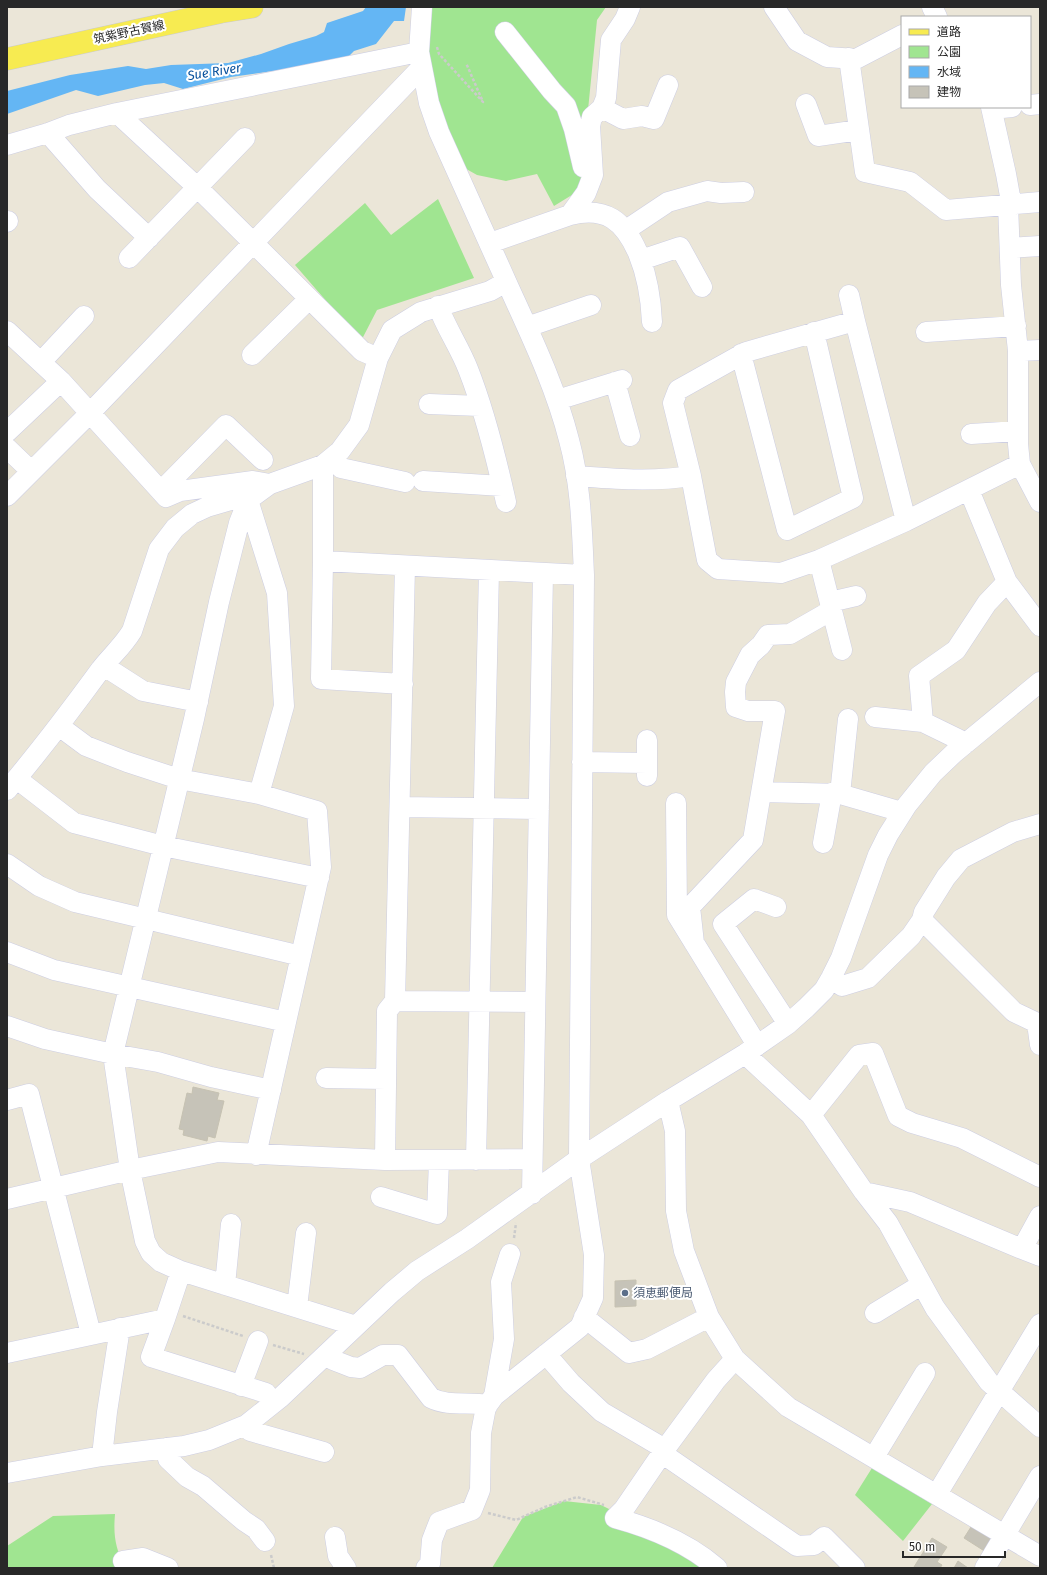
<svg xmlns="http://www.w3.org/2000/svg" width="1047" height="1575" viewBox="0 0 1047 1575" font-family="'Fira Sans','Noto Sans JP',sans-serif">
	<rect width="100%" height="100%" fill="#ebe6d8"/>
	<path fill="#a0e591" d="M425,7h181l-9,13 -17,170 -26,16 -17,-32 -31,7 -29,-6 -16,-9 -30,-86z
		M438,199l36,79 -97,32 -16,31 -66,-76 70,-62 26,32z
		M872,1468l60,36 -29,37 -48,-46z
		M564,1501l37,4 40,20 66,43h-215l31,-51z
		M115,1514c-2,24 1,32 9,54h-117v-22l46,-30z"/>
	<path fill="#64b6f4" d="M366,7h40l-2,14h-10l-18,23 -22,7 -6,6 -54,11 -63,9 -48,12 -19,-6 -19,2 -47,11 -22,-6 -69,24v-23l63,-16 58,-9 18,3 25,-4 57,-2 33,-9 28,-10 27,-8 8,-4 3,-9 36,-12z"/>
	<path fill="#c6c3b8" stroke="#c6c2b2" d="M193,1087l26,6 -2,7 7,1 -9,37 -7,-2 -1,5 -24,-6 1,-5 -5,-1 8,-36 5,1z
		M636,1280v26l-21,1v-26z
		M971,1527l21,12 -6,13 -22,-14z
		M932,1538l15,9 -10,15 5,3 -2,3h-24l-2,-1z
		M958,1561l10,7h-14z"/>
	<g fill="none" stroke-linecap="round" stroke-linejoin="round">
		<defs>
			<path id="minor" d="M422,7l-3,45 10,51 10,29c23,50 45,101 68,151 23,51 48,102 62,157 12,44 13,90 15,135l-5,584 15,96 -1,43 -13,29 -86,69 -8,11 -5,26 -1,57 -8,20 -33,12 -7,18 -2,24 -4,4
				M774,7l23,34 30,16 29,2 46,-24
				M932,7l5,10
				M505,32l47,59 14,15 8,23 9,38
				M849,58l16,114 45,10 36,28 94,-8
				M806,104l12,32 41,-6
				M1030,105l10,-1
				M991,107l15,67 4,22 -2,8 3,81 7,66v93l2,20 20,38
				M602,108l21,11 19,-3 12,3 14,-34
				M992,109l20,-2
				M117,113l81,75 164,163 16,7
				M48,133l49,56 52,49
				M7,145l41,-12 21,-8 48,-12 302,-61
				M570,215c36,-9 54,6 68,38 9,22 13,45 14,69
				M7,222l1,-1
				M626,230l42,-28 39,-11 14,2 23,-1
				M490,243l80,-28 16,-22 7,-18 -3,-49 2,-9 10,-9 4,-10 5,-58 14,-21 5,-12
				M1010,248l30,-2
				M129,258l116,-120
				M641,260l39,-13 22,40
				M849,295l6,26
				M438,306c8,22 22,42 30,63 17,43 28,88 38,133
				M527,327l64,-22
				M7,331l54,50 105,116 14,-6 73,-10 17,3
				M926,332l90,-6
				M1018,351l22,-1
				M741,354l46,176 66,-32 -39,-166
				M252,355l57,-56
				M41,362l43,-46
				M615,382l15,54
				M557,400l65,-20
				M429,404l51,2
				M7,432l54,-51
				M971,434l47,-3
				M7,448l24,23
				M332,458l9,10 64,14
				M323,465v96l-2,118 82,5
				M576,476c38,3 77,6 115,0l16,84 11,9 63,4 38,-13 87,-39 114,-57
				M691,476l-18,-73 5,-13 68,-38 109,-31 51,200
				M423,481l79,5
				M969,490l38,92 33,44
				M161,491l65,-66 37,35
				M7,496l83,-83 331,-345
				M248,500l29,93 7,113 -25,88
				M819,560l23,90
				M323,561l261,14
				M830,602l26,-6
				M104,666l39,25 55,11
				M875,717l48,5
				M848,719l-8,75 62,18
				M59,726l27,20 41,16 52,17 80,15 58,17 4,56 -65,288
				M966,743l-43,-21 -4,-46 37,-26 31,-47 20,-21
				M582,762l65,1
				M647,776v-36
				M17,779l57,44 89,23 156,32
				M7,790c33,-39 64,-80 94,-121 10,-13 22,-23 31,-38l27,-82 16,-21 17,-14 15,-7 24,-7h17
				M762,792l78,2
				M676,803l1,112 80,130
				M400,807l139,2
				M823,843l9,-50
				M7,864l32,22 36,16 226,54
				M776,907l-22,-8 -31,25 65,100
				M922,920l92,92 23,11 3,22
				M694,943l-4,-36 63,-67 22,-129h-27l-12,-4 -1,-15 1,-10 14,-27 11,-10 7,-10 22,-1 42,-24
				M7,952l47,18 232,52
				M831,978l11,8 26,-8 43,-42 11,-16 2,-8 22,-35 15,-18 52,-27 27,-8
				M395,1001l140,1
				M7,1026l38,13 68,15 45,8 53,15 60,13
				M745,1054l66,61 53,77 24,31 47,85 54,74 51,45
				M326,1078l60,1
				M7,1100l22,-6 62,240
				M668,1101l7,30 1,80 8,40 25,66 26,42 53,48 252,149
				M811,1115l48,-60 14,-2 25,63 14,7 50,15 78,39
				M385,1160l2,-149 8,-10 10,-435
				M476,1160l13,-590
				M864,1192l46,10 112,47 18,-33
				M532,1194l11,-621
				M381,1197l56,17 2,-54
				M7,1199l123,-29 88,-18 167,8 147,-1
				M1022,1249l18,7
				M225,1285l6,-61
				M297,1307l9,-74
				M875,1313l46,-28
				M584,1317l45,36 18,-4 62,-32
				M165,1319l-14,38 115,36
				M356,1326l-175,-55 -20,-9 -10,-9 -6,-12 -15,-71 -17,-116 81,-335 25,-117 20,-79 9,-23 22,-16 53,-19 17,-14 19,-26 19,-67 14,-28 29,-18 69,-21 16,-9
				M7,1353l158,-34 16,-48
				M327,1354l6,6 18,7 9,1 23,-13h15l33,43c18,9 38,3 57,7
				M546,1354l25,29 31,29 63,37
				M241,1386l17,-45
				M494,1396l10,-57 -3,-57 9,-28
				M246,1425l4,6 74,21
				M166,1448l2,11 19,18 16,9 41,35 12,8 9,12
				M663,1454l134,92 17,-1 10,-8 31,31
				M102,1456l5,-44 13,-84
				M874,1457l51,-84
				M7,1473l95,-17 82,-10 25,-6 37,-15 34,-27 112,-106 25,-21 50,-32 112,-80 89,-58 77,-47 43,-30 18,-16 18,-18 7,-12 10,-20 37,-103 10,-20 19,-30 26,-32 21,-20 86,-71
				M937,1494l103,-170
				M335,1537l3,19 8,12
				M123,1561l20,-3 25,10
				M717,1568c-29,-25 -65,-40 -102,-50l9,-9 41,-60 51,-69 19,-21
				M985,1568l55,-92"/>
			<path id="major" d="M7,59l214,-47 31,-5"/>
		</defs>
		<use href="#minor" stroke="#cdcee2" stroke-width="21"/>
		<use href="#major" stroke="#cbcbcb" stroke-width="23"/>
		<path stroke="#cbcbcb" stroke-width="2.5" stroke-dasharray="3 2" stroke-linecap="butt" d="M437,47l2,7 44,48 -17,-39
			M514,1238l2,-15
			M183,1316l60,20
			M273,1345l31,9
			M488,1513l28,7 29,-13 32,-10 27,8
			M271,1555l3,13"/>
		<use href="#minor" stroke="#fff" stroke-width="20"/>
		<use href="#major" stroke="#f7eb51" stroke-width="22"/>
	</g>
	<circle fill="#5c6f8a" stroke="#fff" stroke-width="1.5" cx="625" cy="1293" r="4"/>
	<g text-anchor="middle" stroke-width="4" stroke-linejoin="round" paint-order="stroke">
		<g font-size="12" fill="#282828" stroke="#fff">
			<text transform="translate(129 32) rotate(-12)" y="4">筑紫野古賀線</text>
		</g>
		<g font-size="12" fill="#4e5e75" stroke="#fff" text-anchor="start">
			<text x="633" y="1297">須恵郵便局</text>
		</g>
		<g font-size="13" font-style="italic" fill="#07509c" stroke="#fff">
			<text transform="translate(214 71) rotate(-9)" y="5">Sue River</text>
		</g>
	</g>
	<rect width="1047" height="1575" fill="none" stroke="#282828" stroke-width="16"/>
	<rect x="901" y="16" width="130" height="92" fill="#ffffff" stroke="#a9a9a9"/>
	<rect x="909" y="29" width="20" height="6" fill="#f7eb51" stroke="#a9a9a9"/>
	<text x="937" y="36" font-size="12" fill="#282828">道路</text>
	<rect x="909" y="46" width="20" height="12" fill="#a0e591" stroke="#a9a9a9"/>
	<text x="937" y="56" font-size="12" fill="#282828">公園</text>
	<rect x="909" y="66" width="20" height="12" fill="#64b6f4" stroke="#a9a9a9"/>
	<text x="937" y="76" font-size="12" fill="#282828">水域</text>
	<rect x="909" y="86" width="20" height="12" fill="#c6c3b8" stroke="#a9a9a9"/>
	<text x="937" y="96" font-size="12" fill="#282828">建物</text>
	<path d="M903 1551v6h102v-6" fill="none" stroke="#282828" stroke-width="2"/>
	<text x="909" y="1551" font-size="12" fill="#282828" stroke="#ffffff" stroke-width="3" paint-order="stroke">50 m</text>
</svg>
